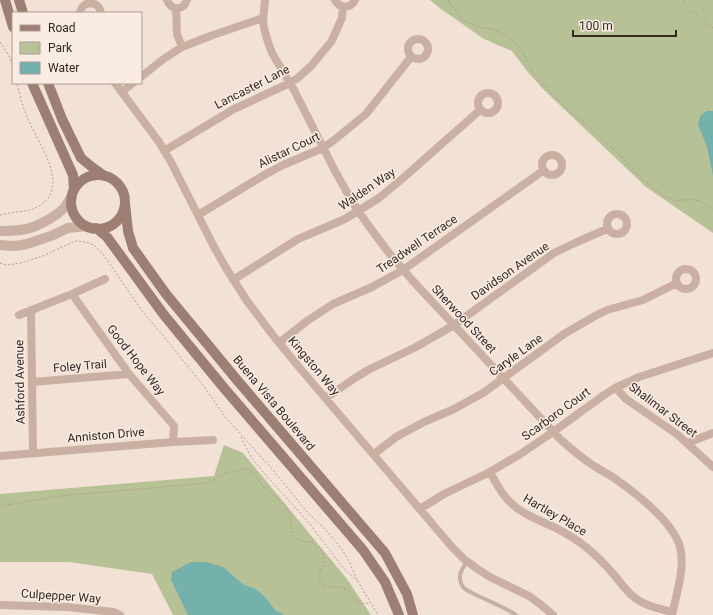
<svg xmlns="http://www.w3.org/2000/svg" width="713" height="615" viewBox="0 0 713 615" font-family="Roboto,sans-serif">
	<rect width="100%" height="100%" fill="#f2e2d6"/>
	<path fill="#b7c196" d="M430,0h283v233l-67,-46 -102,-97 -17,-19 -15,-20 -28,-12 -43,-30z
		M224,445l19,8 104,126 24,36h-198l-21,-41 -83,-12h-69v-68l214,-18z"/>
	<path fill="#74b0ac" d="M707,111h6v65l-6,-29 -9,-22 2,-9z
		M191,562h15l17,5 21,18 10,3 10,8 12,15 9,4h-97l-17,-35 1,-8z"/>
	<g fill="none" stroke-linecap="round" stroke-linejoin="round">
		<path stroke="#b69a8c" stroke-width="1" stroke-dasharray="2 2" stroke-linecap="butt" d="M448,0l15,20 18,8 10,1 8,3 8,4 10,9 6,7 6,11 3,8 10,13 27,27 17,13 10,10 23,20 22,24 25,19 10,4 15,-2 11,3 11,7
			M684,0v4l4,5 9,6 7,7 9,6
			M0,42l9,14 4,11
			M0,215c14,-4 29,-2 41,-10 29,-20 -3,-62 -12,-84 -6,-12 -9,-25 -12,-38
			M0,263l7,2 14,-2 22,-7 32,-15 10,1 9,3 9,9 39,57 24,28 39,49 21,30 47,52 35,43 16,15 17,20 8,13 8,19 21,35
			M241,437l10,20 12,15 47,52 10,14 9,11 11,15 7,8 10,8
			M0,506l59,-10 150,-13c4,-2 7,-5 10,-7 7,-3 27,-10 33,-5 5,5 7,12 13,17 9,7 18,14 24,24 3,7 0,16 5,24 8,10 19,0 28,16 5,11 0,14 -4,23 3,17 14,10 25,13 9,2 10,13 17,15 3,1 7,0 10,0"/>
		<path stroke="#cab0a2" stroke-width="4" d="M467,561c-3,6 -8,11 -7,17 0,3 1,6 3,9 3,3 7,5 11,7 14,7 29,12 42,21"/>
		<path stroke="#cab0a2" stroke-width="8" d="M167,0c5,11 16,11 20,0
			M265,0l-2,21 1,7 3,11 5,14 22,37 41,81 18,32 15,22 21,28 23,27 148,159c11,10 22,19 34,27 8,5 16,9 23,14 21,15 61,46 64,72 3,19 -5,44 -9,63
			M335,0c5,9 15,9 20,0
			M176,8l1,26 5,13
			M80,13c2,-13 19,-13 21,0
			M408 49a10 10 0 1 1 20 0a10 10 0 1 1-20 0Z
			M141,77l21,-17 20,-13 31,-12 50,-17
			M115,83l44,59 12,20 42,83 13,23 21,33 25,33 26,32 154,181 13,13 14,10 11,7 39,19 11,8 13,11
			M122,92l11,-9
			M478 103a10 10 0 1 1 20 0a10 10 0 1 1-20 0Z
			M164,151l70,-42 56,-26 9,-6 12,-11 20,-24 11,-24 1,-11
			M542 165a10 10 0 1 1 20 0a10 10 0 1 1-20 0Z
			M607 224a10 10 0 1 1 20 0a10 10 0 1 1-20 0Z
			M198,215l68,-41 17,-9 40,-17 10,-7 33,-27 45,-57
			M676 279a10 10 0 1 1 20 0a10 10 0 1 1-20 0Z
			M233,280l65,-41 47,-20 34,-21 23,-19 78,-69
			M72,294l57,80 45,52 -1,16
			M31,310l2,143
			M19,315l53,-21 33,-15
			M279,343l28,-22 26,-17 39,-17 31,-17 141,-100
			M32,382l97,-8
			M616,388l10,11 52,36 35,32
			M326,398l29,-20 13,-8 48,-23 38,-22 100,-72 23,-11 30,-13
			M688,443l25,-10
			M374,454l22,-17 28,-15 30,-13 29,-16 81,-59 31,-18 12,-6 36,-10 34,-17
			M0,456l173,-14 40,-2
			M490,472c6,11 11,22 20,30 11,11 24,16 37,22 12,5 24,12 35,20 12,9 23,20 33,32 7,8 13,18 23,24 10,7 23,9 34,12
			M420,509l24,-15 44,-21 31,-18 34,-23 51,-37 11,-7 24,-11 74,-24
			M0,605l67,2 47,5 6,3"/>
		<path stroke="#cab0a2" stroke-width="10" d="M0,231c8,0 17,0 26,-2 11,-2 31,-13 39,-22 2,-3 4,-7 7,-10
			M0,245l15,1 12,-2 24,-8 17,-8 18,-2"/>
		<path stroke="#9d7e73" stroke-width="10" d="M5,0l8,27
			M19,0l4,13
			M32,83l41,92 1,15
			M48,83l14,36 19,39 11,9 11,8
			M71 202a27 27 0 1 1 54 0a27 27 0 1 1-54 0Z
			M125,203l3,28 5,17 33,46 71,86 148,173 22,41 6,21
			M96,228l11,9 57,78 60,73 139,162 22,32 14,33"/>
	</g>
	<g text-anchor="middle" stroke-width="3" stroke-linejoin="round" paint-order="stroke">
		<g font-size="12" fill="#342825" stroke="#faece2">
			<text transform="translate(252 87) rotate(-27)" y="4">Lancaster Lane</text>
			<text transform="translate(289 150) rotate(-26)" y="4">Alistar Court</text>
			<text transform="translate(367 189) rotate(-34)" y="4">Walden Way</text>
			<text transform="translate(417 244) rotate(-34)" y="4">Treadwell Terrace</text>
			<text transform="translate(510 271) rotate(-35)" y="4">Davidson Avenue</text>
			<text transform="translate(464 319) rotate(47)" y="4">Sherwood Street</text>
			<text transform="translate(516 355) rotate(-36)" y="4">Caryle Lane</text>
			<text transform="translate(136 360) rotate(52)" y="4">Good Hope Way</text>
			<text transform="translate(80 366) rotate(-5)" y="4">Foley Trail</text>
			<text transform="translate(314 366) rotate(50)" y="4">Kingston Way</text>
			<text transform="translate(20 382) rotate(-91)" y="4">Ashford Avenue</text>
			<text transform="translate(274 403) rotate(50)" y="4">Buena Vista Boulevard</text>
			<text transform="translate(663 410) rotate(37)" y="4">Shalimar Street</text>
			<text transform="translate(556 414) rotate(-36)" y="4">Scarboro Court</text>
			<text transform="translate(106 435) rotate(-5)" y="4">Anniston Drive</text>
			<text transform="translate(555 515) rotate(30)" y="4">Hartley Place</text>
			<text transform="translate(61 596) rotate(4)" y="4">Culpepper Way</text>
		</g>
	</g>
	<rect x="12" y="12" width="130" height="72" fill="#faece2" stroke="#ab9e96"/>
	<rect x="20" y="25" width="20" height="6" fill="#9d7e73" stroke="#ab9e96"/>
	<text x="48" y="32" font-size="12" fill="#342825">Road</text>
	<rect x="20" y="42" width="20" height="12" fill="#b7c196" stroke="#ab9e96"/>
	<text x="48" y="52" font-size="12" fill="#342825">Park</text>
	<rect x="20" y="62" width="20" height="12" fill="#74b0ac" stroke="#ab9e96"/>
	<text x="48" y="72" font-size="12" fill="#342825">Water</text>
	<path d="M573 30v6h103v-6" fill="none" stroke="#342825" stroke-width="2"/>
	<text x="579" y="30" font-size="12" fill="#342825" stroke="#faece2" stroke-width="3" paint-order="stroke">100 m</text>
</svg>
